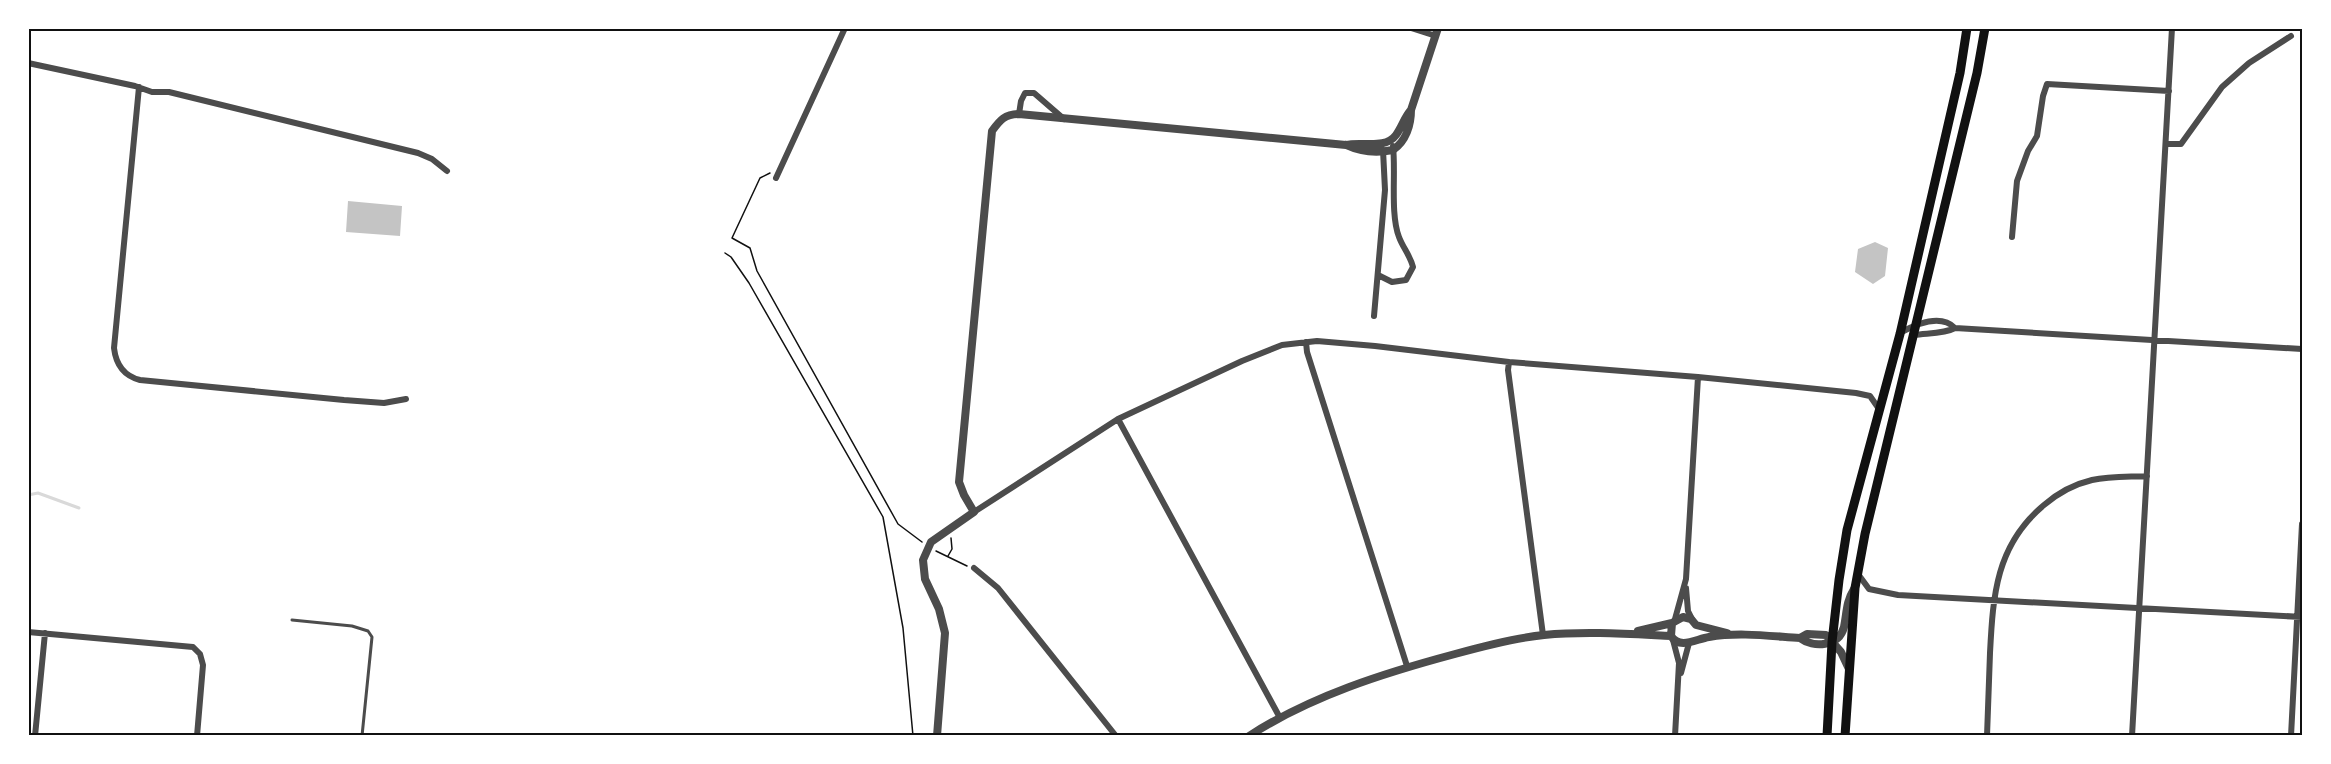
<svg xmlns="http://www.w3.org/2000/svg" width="2331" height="764" viewBox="0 0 2331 764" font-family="Ubuntu,sans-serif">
	<rect width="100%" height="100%" fill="#fff"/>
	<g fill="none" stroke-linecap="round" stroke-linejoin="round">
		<path stroke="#d9d9d9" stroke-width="3" d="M28,495l10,-2 41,15"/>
	</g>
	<path fill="#c4c4c4" d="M348,201l54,5 -2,30 -54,-4z
		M1875,242l13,6 -3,28 -12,8 -18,-12 3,-23z"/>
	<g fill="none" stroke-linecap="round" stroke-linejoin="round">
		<path stroke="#111" stroke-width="1.5" d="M770,173l-10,5 -28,60 18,10 7,23 141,253 24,18
			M725,253l6,4 18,26 134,234 20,111 10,108
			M936,551l31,15
			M948,556l4,-7 -1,-11"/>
		<path stroke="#4c4c4c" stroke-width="3" d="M292,620l60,6 16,5 4,6 -10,99"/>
		<path stroke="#4c4c4c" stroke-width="6" d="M1411,28l25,8
			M28,63l107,23 17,6h17l249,61 14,6 15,12
			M139,87l-25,261c2,17 10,28 26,32l204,20 40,3 22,-4
			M1019,114l2,-13 4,-8h9l30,26
			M2166,144h15l41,-57 27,-24 42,-27
			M776,178l69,-150
			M2012,237l5,-56 11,-30 9,-15 6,-40 4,-12 122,7
			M1378,275l14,7 14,-2 7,-13c-3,-12 -10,-19 -14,-30 -9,-23 -3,-65 -6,-91
			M1374,316l11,-126 -2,-40
			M1900,333c16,-9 40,-20 55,-5
			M1914,335c14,-2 30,-1 41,-7l347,21
			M1306,342l1,10 100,314
			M1509,362l-1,8 35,265
			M1118,419l161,297
			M974,512l144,-93 124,-58 40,-16 35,-4 58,5 134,16 189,15 158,16 14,3 9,13
			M974,568l24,20 118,148
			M1858,574l11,15 29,6 404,22
			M1686,588l2,23 5,10
			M1675,619l11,-40 12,-202
			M28,632l165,15 7,7 3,11 -6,71
			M1673,640l6,23 -4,73
			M1681,673l8,-30
			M35,736l10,-103
			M1987,736c1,-28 2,-55 3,-83 3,-58 6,-108 54,-148 14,-12 31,-21 48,-25 18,-4 37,-3 55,-4
			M2132,736l40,-708
			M2291,736l11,-212"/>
		<path stroke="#4c4c4c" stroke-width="8" d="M1346,145c15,7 32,8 47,5 13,-9 18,-25 18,-40
			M1672,623l-1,13c9,14 25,3 38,1 30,-5 60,-1 91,1l7,-4 19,1 15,17 8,17
			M1638,631l34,-8 11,-6 8,2 5,6 31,8
			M1800,638c13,10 39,9 44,-11 3,-15 2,-25 10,-38
			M937,736l8,-103 -6,-24 -14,-30 -2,-19 8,-18 43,-30 -10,-17 -5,-13 33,-351c8,-11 13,-17 27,-17l327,31c16,-4 39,5 50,-10 6,-8 8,-17 15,-25l27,-82
			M1249,736c62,-40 135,-63 206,-82 29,-8 59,-16 89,-19 42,-4 85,-1 127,1"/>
		<path stroke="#111" stroke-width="9" d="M1827,736l5,-94 7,-62 8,-50 53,-196 60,-261 7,-45
			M1845,736l10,-148 10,-54 112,-461 8,-45"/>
	</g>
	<rect width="2331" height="764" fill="none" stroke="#ffffff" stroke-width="60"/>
	<rect x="30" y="30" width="2271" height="704" fill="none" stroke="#111" stroke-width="2"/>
</svg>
